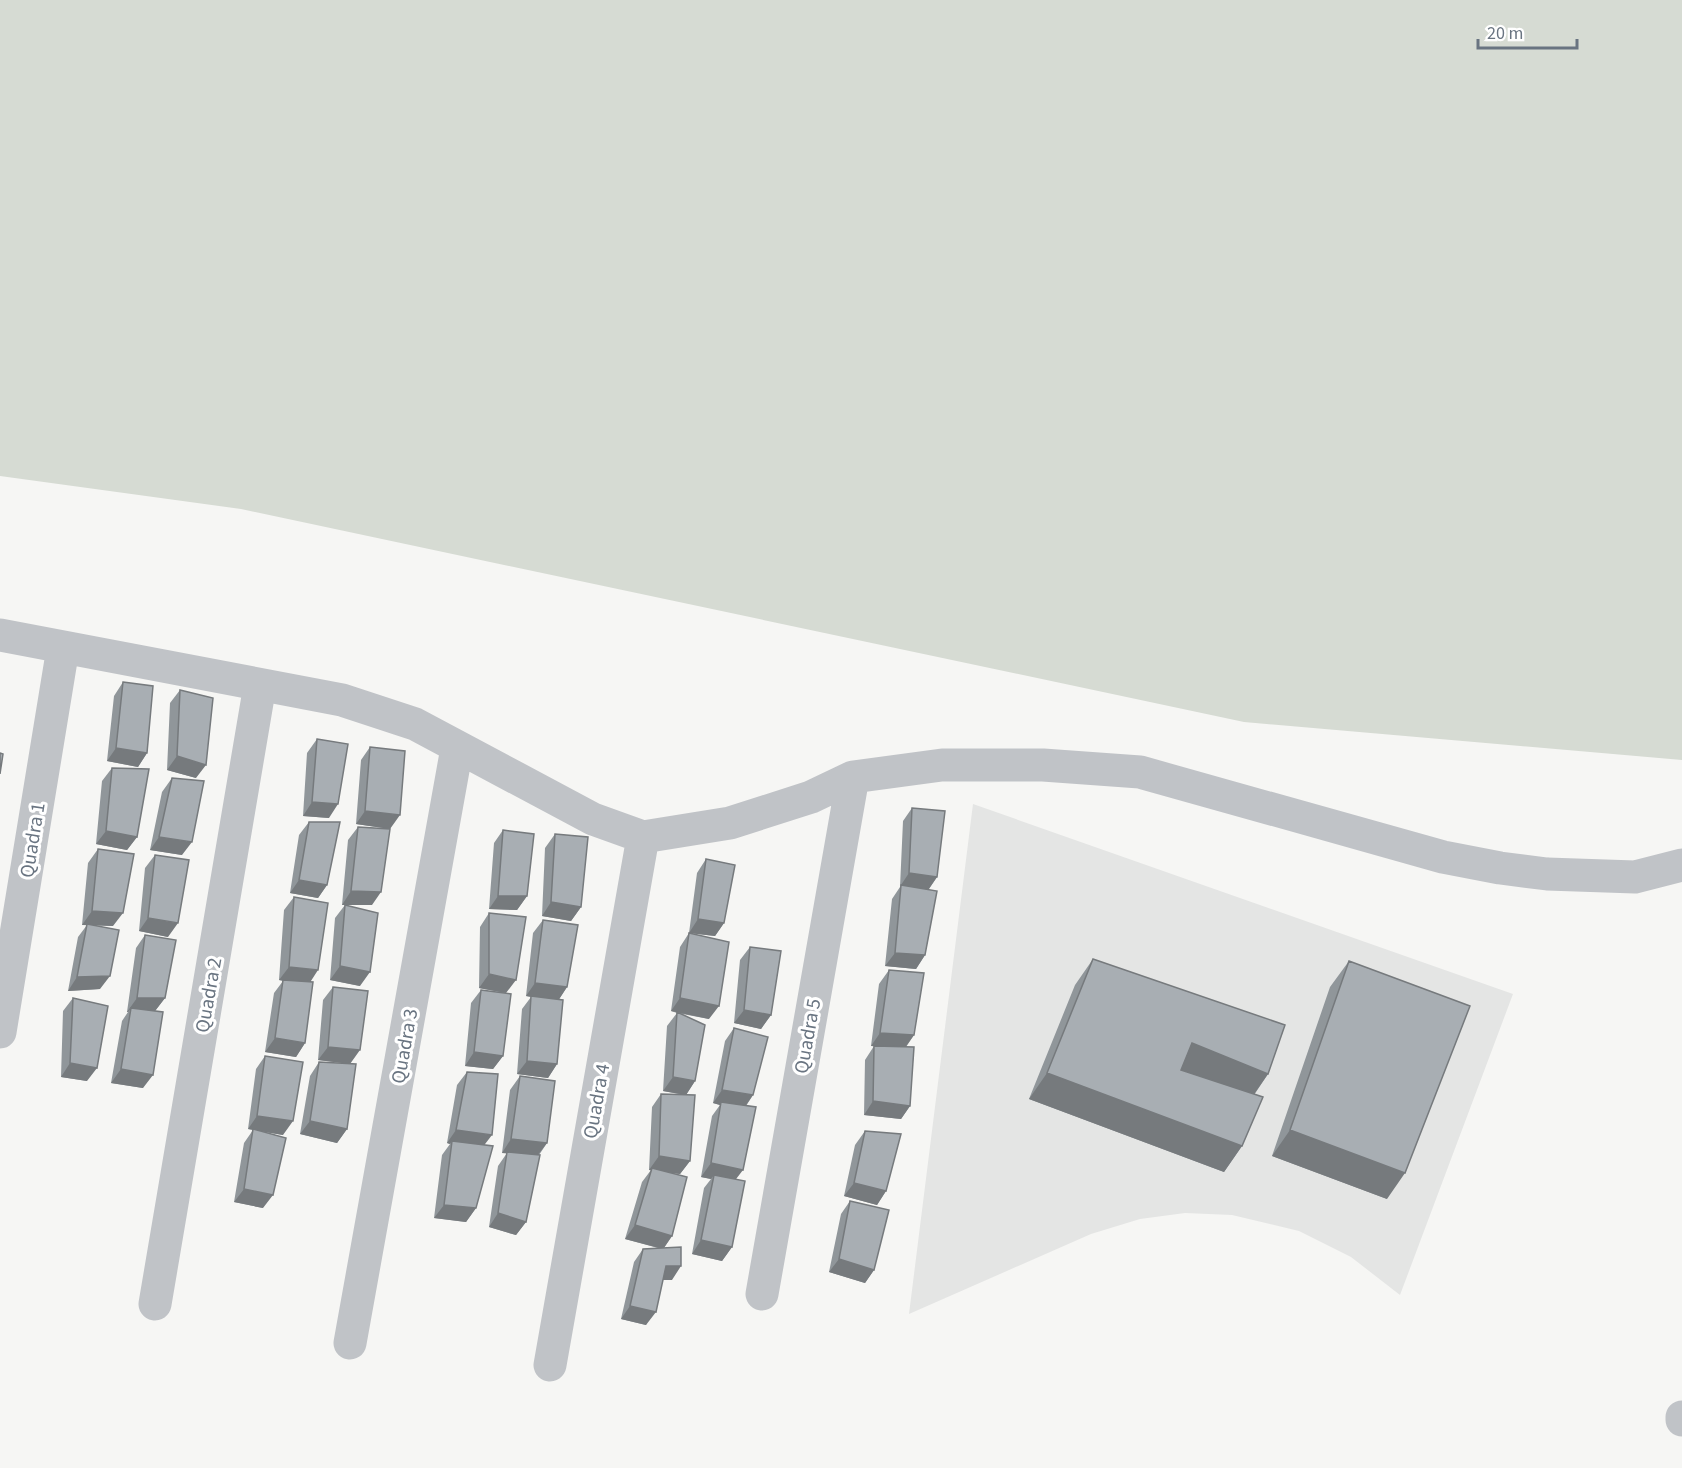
<svg xmlns="http://www.w3.org/2000/svg" width="1682" height="1468" viewBox="0 0 1682 1468" font-family="'Source Sans 3',sans-serif">
	<rect width="100%" height="100%" fill="#f6f6f4"/>
	<path fill="#e4e5e4" d="M973,804l540,190 -113,301 -49,-38 -52,-26 -67,-16 -47,-2 -45,6 -49,15 -182,80z"/>
	<path fill="#d6dbd3" d="M0,0h1682v760l-438,-38 -1003,-213 -241,-33z"/>
	<g fill="none" stroke-linecap="round" stroke-linejoin="round">
		<path stroke="#c0c3c7" stroke-width="33" d="M0,635l342,65 73,24 178,95 50,18 87,-14 81,-26 42,-20 89,-12h101l97,7 303,85 57,11 47,6 88,3 47,-12
			M0,1032l63,-384
			M762,1294l91,-517
			M155,1304l105,-619
			M350,1343l107,-595
			M550,1365l93,-528
			M1682,1420v-3"/>
	</g>
	<path fill="#90969a" d="M123,682l24,71 -9,14 -31,-6 7,-65z
		M180,690l16,88 -29,-8 3,-67z
		M317,739l12,79 -26,-2 4,-63z
		M370,747l20,82 -34,-5 5,-64z
		M112,768l25,69 -10,13 -31,-6 6,-63z
		M172,778l10,77 -32,-5 12,-58z
		M912,808l25,69 -8,12 -4,66 -9,14 -31,-3 7,-67 8,-12 3,-66z
		M309,822l18,63 -9,13 -28,-5 9,-58z
		M358,827l14,78h-30l6,-65z
		M503,830l24,66 -10,14 -28,-1 5,-66z
		M555,834l26,73 -10,14 -29,-5 3,-68z
		M98,849l15,77 -20,-1 7,64 -32,2 10,-54 9,-12h-5l6,-62z
		M155,855l13,82 -29,-6 6,-63z
		M706,859l18,64 -9,13 -26,-3 8,-60z
		M294,897l16,85 -5,61 -9,14 -31,-5 9,-59 9,-12 -4,-1 5,-70z
		M345,905l15,81 -30,-6 5,-62z
		M489,913l17,80 -3,63 -10,13 -28,-3 6,-63 10,-13 23,3 -25,-5 1,-61z
		M543,920l24,67 -8,12 -2,65 -9,14 -31,-4 5,-65 9,-12 -5,-1 7,-63z
		M689,933l20,86 -32,-6 18,68 -9,14 4,66 -10,13 -8,-1v63l-8,12 8,32h-9l-17,45 -25,-6 13,-57 9,-13 15,-1 -33,-9 17,-57 9,-12h-2l3,-63 9,-13 23,1 -21,-4 4,-65 10,-13 -6,-2 9,-64z
		M145,935l20,63 -10,13 -12,77 -32,-5 11,-62 6,-9h-1l9,-64z
		M750,947l21,68 -10,14 -27,-6 6,-63z
		M1093,959l175,115 -14,21 -12,51 -18,26 -195,-73 46,-114z
		M1349,961l38,238 -115,-43 58,-169z
		M889,970l25,65 -8,12 4,59 -9,13 -37,-4 1,-55 9,-14h-3l8,-62z
		M333,987l17,77 -32,-4 5,-60z
		M73,998l14,83 -26,-4 2,-66z
		M734,1028l19,67 -7,11 -10,73 -4,68 -10,14 -30,-7 12,-66 7,-9 -10,-2 11,-61 8,-11 -7,-2 12,-62z
		M265,1056l18,79 -25,-4 5,77 -29,-6 10,-59 9,-13 -5,-1 8,-60z
		M319,1062l28,67 -10,14 -37,-9 10,-58z
		M467,1072l17,73 -8,63 -10,14 -32,-4 8,-63 8,-11 -3,-1 10,-58z
		M520,1076l27,67 -8,12 -13,67 -10,13 -27,-8 9,-61 9,-13h-5l8,-63z
		M865,1131l21,60 -9,14 -33,-9 11,-51z
		M850,1201l24,69 -9,13 -36,-11 12,-58z"/>
	<path fill="#767a7d" d="M116,748l31,5 -9,14 -31,-6z
		M177,756l29,9 -10,13 -29,-8z
		M312,802l26,2 -9,14 -26,-2z
		M365,811l35,4 -10,14 -34,-5z
		M106,831l31,6 -10,13 -31,-6z
		M159,837l33,5 -10,13 -32,-5z
		M909,873l28,4 -9,13 -27,-5z
		M299,880l28,5 -9,13 -28,-5z
		M351,891l30,1 -9,13h-30z
		M498,896h29l-10,14 -28,-1z
		M551,902l30,5 -10,14 -29,-5z
		M92,911l31,2 -10,13 -31,-1z
		M148,918l30,5 -10,14 -29,-6z
		M698,919l26,4 -9,13 -26,-3z
		M895,953l30,2 -9,14 -31,-3z
		M340,966l30,6 -10,14 -30,-6z
		M289,967l29,3 -9,14 -30,-4z
		M489,974l27,6 -10,13 -27,-5z
		M110,976l-10,13 -32,2 9,-14z
		M535,983l32,4 -9,14 -32,-5z
		M137,998h28l-10,13 -24,-3 -3,4h-1z
		M680,998l39,8 -10,13 -38,-8z
		M744,1010l27,5 -10,14 -27,-6z
		M880,1033l34,2 -10,14 -33,-3z
		M275,1038l30,5 -9,14 -31,-5z
		M1192,1043l76,31 -18,26 -76,-31z
		M328,1047l32,3 -10,14 -32,-4z
		M474,1052l29,4 -10,13 -28,-3z
		M527,1061l30,3 -9,14 -31,-4z
		M70,1063l27,5 -10,13 -26,-4z
		M121,1069l32,6 -10,13 -32,-5z
		M1047,1073l195,73 -18,26 -195,-73z
		M673,1077l22,4 -9,14 -23,-4z
		M722,1090l31,5 -9,13 -23,-6 -1,3 -7,-2z
		M873,1101l37,5 -9,13 -37,-4z
		M257,1116l36,5 -10,14 -35,-6z
		M310,1121l37,8 -10,14 -37,-9z
		M456,1130l36,5 -10,13 -30,-7 -2,3 -3,-1z
		M1290,1130l115,43 -18,26 -115,-43z
		M511,1139l36,4 -10,13 -35,-3z
		M659,1156l31,5 -10,13 -31,-4z
		M711,1163l32,7 -10,13 -19,-8 -3,4 -10,-2z
		M854,1183l32,8 -9,14 -33,-9z
		M244,1189l29,6 -10,13 -29,-6z
		M444,1205l32,3 -10,14 -32,-4z
		M498,1213l28,9 -10,13 -27,-8z
		M635,1225l37,11 -9,13 -38,-10z
		M701,1240l31,7 -10,14 -30,-7z
		M839,1259l35,11 -9,13 -36,-11z
		M666,1266h15l-9,14h-16z
		M630,1306l26,6 -10,13 -25,-6z"/>
	<path fill="#a8aeb3" stroke="#767a7d" stroke-width="1.5" d="M123,682l30,4 -6,67 -31,-5z
		M180,690l33,8 -7,67 -29,-9z
		M317,739l31,5 -10,60 -26,-2z
		M370,747l35,4 -5,64 -35,-4z
		M0,753l3,1 -3,20z
		M112,768l37,1 -12,68 -31,-6z
		M172,778l32,3 -12,61 -33,-5z
		M912,808l33,3 -8,66 -28,-4z
		M309,822h31l-13,63 -28,-5z
		M358,827l32,2 -9,63 -30,-1z
		M503,830l31,4 -7,62h-29z
		M555,834l33,3 -7,70 -30,-5z
		M98,849l36,5 -11,59 -31,-2z
		M155,855l34,5 -11,63 -30,-5z
		M706,859l29,6 -11,58 -26,-4z
		M901,885l36,6 -12,64 -30,-2z
		M294,897l34,6 -10,67 -29,-3z
		M345,905l33,8 -8,59 -30,-6z
		M489,913l37,4 -10,63 -27,-6z
		M543,920l35,5 -11,62 -32,-4z
		M87,924l32,6 -9,46 -33,1z
		M689,933l40,9 -10,64 -39,-8z
		M145,935l31,5 -11,58h-28z
		M750,947l31,4 -10,64 -27,-5z
		M1093,959l192,66 -17,49 -76,-31 -11,27 82,27 -21,49 -195,-73z
		M1349,961l121,45 -65,167 -115,-43z
		M889,970l35,3 -10,62 -34,-2z
		M283,980l30,2 -8,61 -30,-5z
		M333,987l35,4 -8,59 -32,-3z
		M481,990l30,4 -8,62 -29,-4z
		M531,996l32,4 -6,64 -30,-3z
		M73,998l35,8 -11,62 -27,-5z
		M131,1008l32,4 -10,63 -32,-6z
		M677,1012l28,13 -10,56 -22,-4z
		M734,1028l34,9 -15,58 -31,-5z
		M874,1046l40,1 -4,59 -37,-5z
		M265,1056l38,6 -10,59 -36,-5z
		M319,1062l37,2 -9,65 -37,-8z
		M467,1072l31,2 -6,61 -36,-5z
		M520,1076l35,5 -8,62 -36,-4z
		M661,1094l34,1 -5,66 -31,-5z
		M721,1102l35,5 -13,63 -32,-7z
		M253,1129l33,9 -13,57 -29,-6z
		M865,1131l36,3 -15,57 -32,-8z
		M452,1141l41,5 -17,62 -32,-3z
		M507,1152l33,3 -14,67 -28,-9z
		M652,1168l35,9 -15,59 -37,-11z
		M714,1175l31,6 -13,66 -31,-7z
		M850,1201l39,9 -15,60 -35,-11z
		M681,1247v19h-15l-10,46 -26,-6 13,-57z"/>
	<g text-anchor="middle" stroke-width="6" stroke-linejoin="round" paint-order="stroke">
		<g font-size="20" fill="#697481" stroke="#fff">
			<text transform="translate(32 840) rotate(-81)" y="7">Quadra 1</text>
			<text transform="translate(208 995) rotate(-80)" y="7">Quadra 2</text>
			<text transform="translate(807 1036) rotate(-80)" y="7">Quadra 5</text>
			<text transform="translate(404 1046) rotate(-80)" y="7">Quadra 3</text>
			<text transform="translate(596 1101) rotate(-80)" y="7">Quadra 4</text>
		</g>
	</g>
	<path d="M1478 39v9h99v-9" fill="none" stroke="#697481" stroke-width="3"/>
	<text x="1487" y="39" font-size="18" fill="#697481" stroke="#ffffff" stroke-width="4.5" paint-order="stroke">20 m</text>
</svg>
